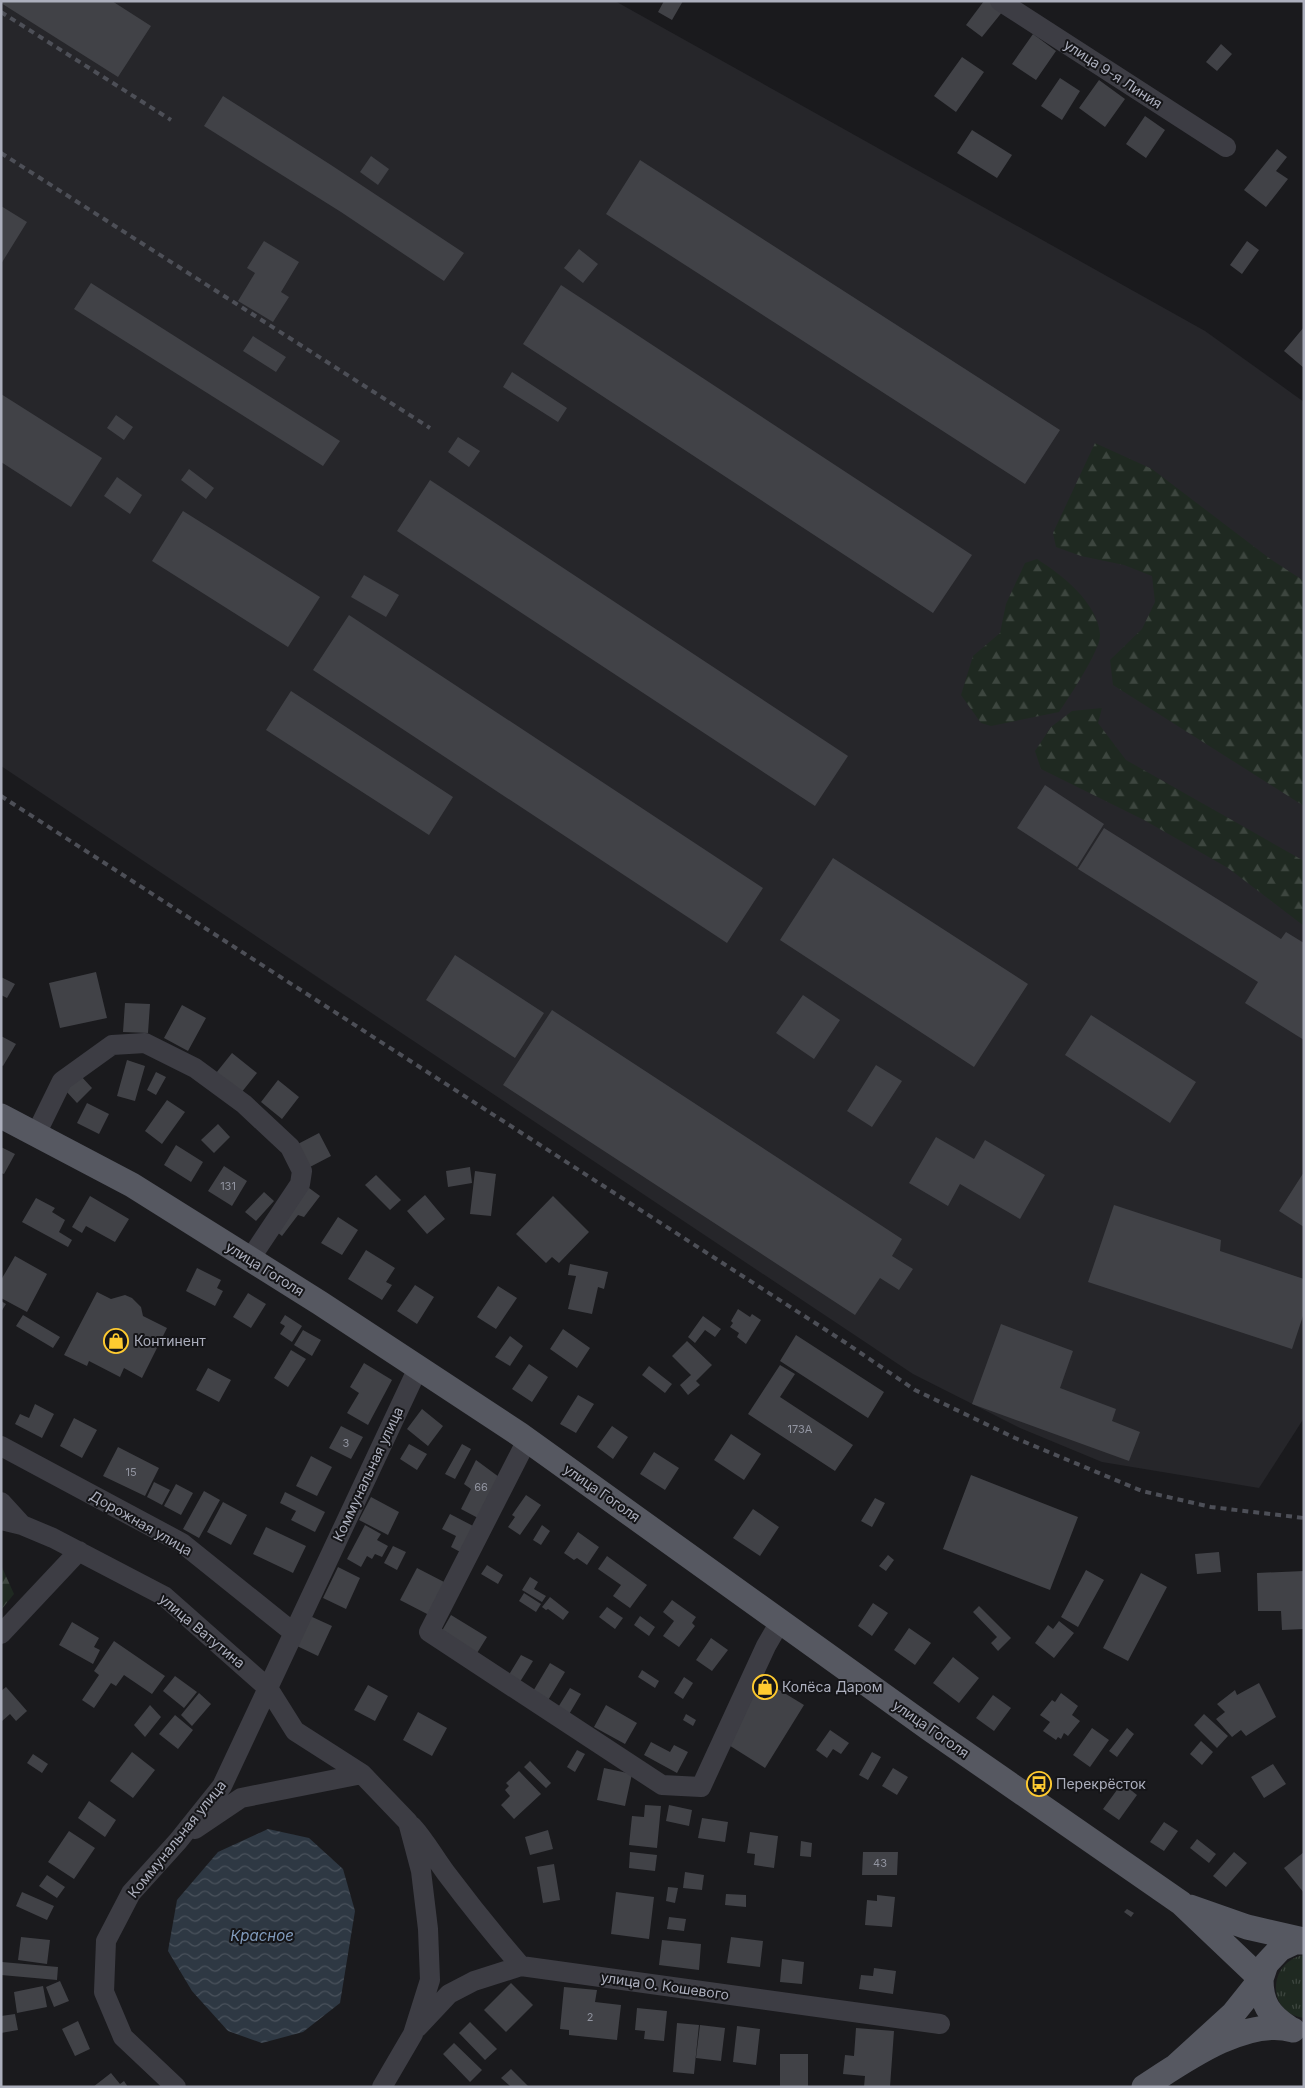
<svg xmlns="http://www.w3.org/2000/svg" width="1305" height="2088" viewBox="0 0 1305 2088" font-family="Inter,sans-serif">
	<defs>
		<pattern id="grass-tufts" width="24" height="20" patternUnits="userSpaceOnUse" patternTransform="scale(1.25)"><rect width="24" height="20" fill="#1f2921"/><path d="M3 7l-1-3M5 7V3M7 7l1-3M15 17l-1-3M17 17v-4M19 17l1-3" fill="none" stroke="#3d463f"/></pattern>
		<pattern id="forest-firs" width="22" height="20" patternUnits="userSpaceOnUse" patternTransform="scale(1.25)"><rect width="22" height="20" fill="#1f2921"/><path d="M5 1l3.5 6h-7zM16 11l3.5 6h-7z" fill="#3d463f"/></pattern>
		<pattern id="water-waves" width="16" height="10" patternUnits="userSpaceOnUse" patternTransform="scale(1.25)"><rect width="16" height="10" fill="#2e3843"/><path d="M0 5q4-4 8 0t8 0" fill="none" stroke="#4a525c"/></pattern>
	</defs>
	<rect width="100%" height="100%" fill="#1a1a1d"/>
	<path fill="#26262a" d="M1,1h614l590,330 99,71v1016l-45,70 -157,-26 -82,-34 -107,-54 -912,-608z"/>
	<path fill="url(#grass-tufts)" d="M1304,1955v63c-38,-5 -37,-56 0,-63z"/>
	<path fill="url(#forest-firs)" d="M1095,443l57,26 117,89 35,23v225l-191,-121 -3,-25 32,-31 13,-27 -3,-26 -28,-11 -43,-9 -25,-9 -3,-14z
		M1037,559c25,16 60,43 63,75 2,14 -32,65 -41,78l-68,14 -10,-3 -20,-28 12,-39 27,-23 6,-29 19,-41z
		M1102,708l-4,15 28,37 178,101v65l-76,-58 -84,-48 -103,-51 -6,-18 16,-24 21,-16z
		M1,1565l13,29 -13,16z"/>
	<path fill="url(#water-waves)" d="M268,1829l41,9 34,31 12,42 -15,92 -37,29 -41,11 -34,-12 -36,-40 -24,-40 9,-51 41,-48z"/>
	<path fill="#414247" d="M1,1h111l39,25 -33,51 -117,-74z
		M664,1h19l-11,19 -14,-8z
		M984,1h7l12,10 -21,26 -16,-12z
		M1033,34l23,17 -20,29 -24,-16z
		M1221,44l11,10 -15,17 -11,-9z
		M962,57l22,15 -28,40 -22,-16z
		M1060,78l20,13 -18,29 -21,-14z
		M1099,80l26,19 -20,28 -26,-19z
		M223,96l108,69 133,88 -20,28 -103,-69 -137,-86z
		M1145,116l20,14 -19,28 -20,-14z
		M972,130l40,25 -15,23 -40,-25z
		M1277,149l10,8 -11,14 12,8 -22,28 -22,-17z
		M371,156l18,13 -11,16 -18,-13z
		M640,160l420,270 -35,54 -419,-270z
		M1,206l26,16 -26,42z
		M264,241l35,21 -18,30 8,5 -16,25 -35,-21 17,-28 -8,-5z
		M1247,241l12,9 -17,24 -12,-9z
		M579,249l19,15 -15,19 -19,-15z
		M91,283l249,158 -17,25 -249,-157z
		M561,285l411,270 -39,58 -410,-269z
		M1304,327v41l-20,-17z
		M253,336l33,21 -10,15 -33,-21z
		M512,372l55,36 -9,14 -55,-35z
		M1,394l101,64 -31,49 -70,-45z
		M116,415l17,12 -9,13 -17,-12z
		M458,437l22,14 -11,16 -21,-15z
		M189,469l25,19 -8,11 -25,-19z
		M117,477l25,18 -12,19 -26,-18z
		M430,480l418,276 -33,50 -418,-275z
		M183,511l137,86 -32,50 -136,-86z
		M364,575l35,20 -13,22 -35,-20z
		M349,615l414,273 -36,55 -414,-273z
		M291,691l162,106 -24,38 -163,-105z
		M1045,785l59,39 -27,43 -60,-39z
		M1104,828l177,111 5,-7 18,11v97l-59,-37 13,-21 -180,-113z
		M833,858l195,126 -54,83 -194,-127z
		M455,955l89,58 -29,45 -89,-58z
		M96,972l11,46 -47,10 -11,-45z
		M1,977l14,7 -8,14 -6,-3z
		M803,995l37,25 -26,39 -38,-26z
		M125,1003l25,1 -2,29 -25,-1z
		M182,1005l24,13 -18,33 -24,-13z
		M552,1010l350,229 -10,17 21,13 -14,21 -19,-12 -25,37 -352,-230z
		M1091,1015l105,67 -26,41 -105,-68z
		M1,1036l15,8 -13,22 -2,-1z
		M232,1053l25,20 -16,20 -25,-20z
		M127,1060l18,6 -10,35 -18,-5z
		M876,1065l26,16 -30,46 -25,-16z
		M156,1072l10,5 -10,18 -9,-5z
		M80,1075l12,13 -15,15 -12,-13z
		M278,1080l21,17 -17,22 -21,-17z
		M167,1100l18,12 -23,32 -17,-13z
		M87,1103l22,11 -10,20 -22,-11z
		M218,1124l12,13 -16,16 -13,-13z
		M319,1133l12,23 -23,12 -12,-23z
		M936,1137l38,22 11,-19 60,35 -25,44 -60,-35 -12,22 -39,-23z
		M176,1145l27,17 -12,20 -27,-17z
		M1,1147l14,7 -11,20 -3,-1z
		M224,1166l23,15 -15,25 -24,-15z
		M470,1167l2,16 -24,4 -2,-16z
		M475,1171l21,3 -5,42 -21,-2z
		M1304,1172v55l-25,-16z
		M376,1175l25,25 -11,10 -25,-25z
		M305,1185l15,11 -16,21 -6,-2 -16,21 -10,-8z
		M264,1192l10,9 -18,20 -11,-9z
		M425,1195l20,24 -18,15 -20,-23z
		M90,1196l39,23 -14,23 -29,-16 -4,7 -10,-6z
		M553,1196l36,36 -30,31 -7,-6 -6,6 -30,-29z
		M36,1198l19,10 -3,4 13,8 -6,12 13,8 -4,7 -46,-25z
		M1114,1205l107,35 -1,11 84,28v34l-12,36 -204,-67z
		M338,1217l20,13 -16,25 -21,-12z
		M366,1250l29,18 -9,14 6,3 -10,15 -34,-21z
		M15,1256l32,18 -20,38 -26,-14v-18z
		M570,1264l38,8 -4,17 -6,-2 -6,27 -24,-5 8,-33 -8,-1z
		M197,1268l24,12 -4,8 6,3 -8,15 -29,-15z
		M415,1285l19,12 -17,27 -20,-13z
		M498,1286l19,12 -21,31 -19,-12z
		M97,1292l14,7 14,-4 7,3 9,9 2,9 24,12 -25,50 -18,-10 -4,9 -31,-16 -2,5 -23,-11z
		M248,1293l18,11 -15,24 -18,-11z
		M1,1301l5,3 -5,8z
		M738,1309l12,8 2,-3 9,6 -15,24 -9,-7 2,-4 -9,-6 3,-4 -2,-2z
		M23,1315l37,22 -7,11 -37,-22z
		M285,1315l17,11 -10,16 -12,-8 5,-8 -5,-3z
		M703,1316l18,13 -6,8 -10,-7 -10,13 -7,-6z
		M1001,1324l72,27 -13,37 56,21 -4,12 28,11 -11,29 -157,-57z
		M563,1329l27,19 -13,20 -27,-19z
		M303,1330l18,10 -9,16 -18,-11z
		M796,1335l88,57 -16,26 -88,-57z
		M510,1336l13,10 -13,20 -15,-9z
		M687,1341l25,24 -16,16 4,4 -12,10 -8,-10 11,-10 -19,-19z
		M291,1350l15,9 -18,28 -14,-9z
		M364,1363l28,17 -24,45 -21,-12 12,-20 -9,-6z
		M529,1364l19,13 -16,25 -20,-13z
		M780,1365l15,9 -15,23 73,48 -18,26 -87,-57z
		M649,1366l23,18 -7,9 -23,-18z
		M208,1368l23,12 -12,22 -23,-12z
		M578,1395l16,9 -18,29 -16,-9z
		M35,1404l19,10 -12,24 -27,-14 5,-10 9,4z
		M422,1409l21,17 -15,20 -21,-17z
		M74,1418l23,12 -15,28 -22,-12z
		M341,1426l22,11 -12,22 -22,-11z
		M612,1426l16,11 -15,22 -16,-12z
		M731,1434l30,20 -17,26 -30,-20z
		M409,1444l18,10 -10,16 -17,-11z
		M462,1444l9,5 -16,30 -10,-5z
		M118,1447l41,21 -14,28 -42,-20z
		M654,1452l25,16 -14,22 -25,-16z
		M311,1456l21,11 -15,29 -21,-10z
		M476,1460l23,17 -21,41 -17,-9 10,-20 -7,-5z
		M971,1475l107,42 -28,73 -107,-41z
		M154,1482l16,8 -8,15 -15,-8z
		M176,1484l17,9 -12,22 -17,-9z
		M204,1491l16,9 -21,38 -16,-9z
		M285,1492l40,20 -10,20 -24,-12 5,-9 -16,-8z
		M526,1495l15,10 -21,30 -12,-8 7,-10 -3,-2z
		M371,1497l28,15 -11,23 -29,-15z
		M875,1498l10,5 -13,24 -11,-6z
		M223,1502l24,13 -16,30 -24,-13z
		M753,1509l26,18 -19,29 -27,-18z
		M450,1514l27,14 -13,26 -13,-7 5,-11 -14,-7z
		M365,1525l16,9 -4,6 11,6 -6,11 -7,-3 -3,5 -5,-3 -6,11 -14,-8z
		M542,1525l8,6 -9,14 -8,-5z
		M266,1527l40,19 -13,27 -40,-19z
		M578,1532l21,15 -12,18 -10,-7 -3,2 -10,-7z
		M393,1546l13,6 -9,18 -13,-7z
		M1219,1552l2,20 -24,2 -2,-20z
		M888,1555l6,5 -8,11 -7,-5z
		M607,1556l40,29 -17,23 -17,-12 8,-11 -23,-16z
		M487,1565l16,10 -5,9 -17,-10z
		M338,1567l22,11 -14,31 -23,-11z
		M417,1568l29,15 -17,32 -29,-15z
		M1086,1570l18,10 -26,47 -17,-10z
		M1304,1571v58l-22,1 -1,-19h-23l-1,-38z
		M1141,1573l26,14 -39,74 -25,-13z
		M530,1577l8,5 -4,7 12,7 -4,6 -20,-12z
		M524,1593l17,11 -5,8 -17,-11z
		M550,1597l19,15 -6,8 -15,-11 -2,1 -4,-3z
		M672,1600l24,17 -4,6 3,3 -16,21 -16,-11 11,-15 -11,-9z
		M873,1603l15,10 -16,23 -14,-10z
		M979,1606l32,32 -13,13 -7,-8 6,-6 -24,-25z
		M607,1607l16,11 -8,11 -16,-12z
		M451,1615l36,22 -13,21 -35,-22z
		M310,1616l22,10 -14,30 -21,-10z
		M640,1616l15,11 -6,9 -15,-11z
		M1059,1621l15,12 -20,25 -19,-15 13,-18 5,4z
		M72,1622l27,16 -5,9 6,3 -7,14 -34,-19z
		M909,1628l22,15 -16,22 -21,-15z
		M711,1638l17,12 -16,21 -16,-11z
		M114,1641l51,35 -13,18 -28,-19 -8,11 -5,-3 -17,25 -12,-8 17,-25 -5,-4z
		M521,1655l12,6 -15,24 -11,-7z
		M953,1657l26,21 -20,25 -26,-20z
		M550,1663l15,9 -18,30 -15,-9z
		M642,1670l17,11 -4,7 -17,-11z
		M175,1676l22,16 -13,16 -21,-17z
		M684,1677l9,6 -10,16 -9,-6z
		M763,1680l41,25 -39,63 -41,-26z
		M1259,1683l17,34 -30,19 -5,-6 -9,7 -16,-18 9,-7 -8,-8 18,-14 2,5z
		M368,1685l20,11 -13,25 -21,-11z
		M6,1687l21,24 -11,10 -6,-7 -9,8v-31z
		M570,1688l11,6 -13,22 -11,-7z
		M199,1693l12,11 -19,22 -11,-11z
		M1061,1693l17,13 -6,9 8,6 -12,15 -4,-3 -3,6 -3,-2 -2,3 -13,-9 7,-9 -10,-7 12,-15 3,2z
		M993,1695l18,13 -17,23 -18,-13z
		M150,1705l11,12 -16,20 -11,-12z
		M606,1705l31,18 -12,21 -31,-17z
		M418,1712l29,16 -15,28 -29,-16z
		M686,1714l10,6 -3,6 -10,-6z
		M1204,1714l24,22 -11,12 -23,-23z
		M175,1715l18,15 -15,19 -19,-15z
		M1092,1728l17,12 -19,27 -17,-12z
		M1127,1728l7,6 -17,23 -8,-6z
		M830,1730l19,13 -8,11 -8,-5 -6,9 -11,-8z
		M1201,1741l12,11 -11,13 -12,-11z
		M651,1742l19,10 4,-7 14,7 -11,21 -33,-18z
		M577,1750l8,4 -10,18 -8,-5z
		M132,1752l23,18 -22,28 -23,-17z
		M872,1752l9,5 -13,23 -9,-5z
		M33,1754l15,10 -6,9 -15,-10z
		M530,1761l21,22 -5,5 -22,-21z
		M1273,1764l13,20 -22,14 -13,-21z
		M604,1768l28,6 -7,32 -28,-6z
		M893,1768l15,9 -11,18 -15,-9z
		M519,1771l22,23 -27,25 -13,-14 9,-9 -5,-6 4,-4 -3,-3z
		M1035,1779l9,5 -3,4 -9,-5z
		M1122,1783l15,12 -18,25 -16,-11z
		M89,1801l27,19 -11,17 -27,-19z
		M645,1805l16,1 -4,42 -28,-3 3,-29 12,1z
		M669,1805l23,5 -3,16 -23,-5z
		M702,1818l26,4 -3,20 -27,-4z
		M1164,1822l14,9 -14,20 -14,-9z
		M548,1830l5,19 -23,6 -5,-18z
		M69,1831l26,17 -21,31 -26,-17z
		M750,1832l28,4 -4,32 -20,-3 1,-11 -8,-1z
		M1197,1839l19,15 -7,9 -19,-15z
		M801,1841l11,2 -1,14 -11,-1z
		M630,1852l27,3 -2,16 -26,-3z
		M863,1852h35l-1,23h-35z
		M1234,1852l13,11 -21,24 -13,-11z
		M1304,1852v41l-20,-25z
		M554,1864l6,36 -17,3 -6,-36z
		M685,1872l19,3 -2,15 -19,-2z
		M47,1875l18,12 -8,11 -18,-12z
		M668,1887l10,1 -3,15 -9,-2z
		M22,1892l32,14 -7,14 -31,-14z
		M616,1892l38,5 -5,42 -38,-5z
		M726,1894l20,1v12l-21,-2z
		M877,1895l18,2 -3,30 -27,-2 2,-25 10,1z
		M1127,1909l7,4 -3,4 -7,-5z
		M669,1917l17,2 -2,12 -17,-2z
		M21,1937l29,3 -3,24 -29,-4z
		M731,1937l32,4 -3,26 -33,-4z
		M662,1940l39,4 -2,26 -40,-5z
		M782,1959l22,3 -2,22 -22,-2z
		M2,1962l56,5 -1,13 -56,-5z
		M874,1968l22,3 -3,23 -34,-5 2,-14 12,1z
		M60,1981l9,20 -15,6 -8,-20z
		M511,1983l22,22 -27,27 -22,-22z
		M43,1986l4,21 -30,6 -3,-21z
		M564,1987l33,3 -2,12 26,3 -4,35 -48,-5v-5l-9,-1z
		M637,2008l30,3 -3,30 -20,-2 1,-8 -10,-1z
		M15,2014l3,16 -17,3v-17z
		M78,2021l12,28 -15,7 -13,-27z
		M470,2022l27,27 -12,11 -26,-27z
		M677,2023l22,2 -5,49 -21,-2z
		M700,2025l25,3 -4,33 -25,-3z
		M737,2026l23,3 -4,36 -23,-3z
		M856,2028l38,3 -4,56h-26l1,-11 -22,-2 2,-19 9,1z
		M454,2043l28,27 -12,12 -27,-28z
		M780,2054h28v32h-28z
		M511,2069l17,17 -1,1h-16l-10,-9z
		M111,2073l9,11 4,-3 4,6h-35z"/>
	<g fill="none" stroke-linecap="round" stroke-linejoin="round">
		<path stroke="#3d3d44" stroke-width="20" d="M1000,1l226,146
			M36,1134l26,-53 50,-36 33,-2 50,25 49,36 46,43 12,24 -2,13 -50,75
			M527,1440l-98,192 233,153 39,2 65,-141 15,-26
			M1,1446l181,97 112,90
			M1,1502l21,23
			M1,1520l21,5 31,13 111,58 104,92 27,43 67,43 46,48 13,49 7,58 2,51 -17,54 -31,53
			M1,1634l78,-83
			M412,1826c13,14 22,31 34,47 24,32 49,63 75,93
			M195,1829l46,-31 121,-24
			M417,2028l32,-34 25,-13 47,-15 419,58
			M176,2087l-53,-50 -19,-45 2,-51 25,-48 47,-52 44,-55 196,-418"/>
		<path stroke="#565861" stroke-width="25" d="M1,1116l131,69 188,118 199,131 411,295 251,174 80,76c0,24 8,36 28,49
			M1190,1907l57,20 57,13
			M1176,2066l57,-52 28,-35 5,-15 14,-15 15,-7h9
			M1144,2087c38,-25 102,-71 149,-57"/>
		<path stroke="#4d4f57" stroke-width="4" stroke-dasharray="6 5" stroke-linecap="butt" d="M1,12l170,108
			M1,153l429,275
			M1,796l845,547 69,47 100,48 127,53 69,16 93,11"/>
	</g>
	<defs>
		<symbol id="shop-ring" viewBox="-11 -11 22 22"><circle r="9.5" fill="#151518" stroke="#ffcb30" stroke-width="1.5"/><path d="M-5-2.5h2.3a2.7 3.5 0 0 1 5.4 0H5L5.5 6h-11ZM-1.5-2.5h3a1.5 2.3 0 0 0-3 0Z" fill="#ffcb30"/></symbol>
		<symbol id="bus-ring" viewBox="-11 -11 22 22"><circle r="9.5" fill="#151518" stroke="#ffcb30" stroke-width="1.5"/><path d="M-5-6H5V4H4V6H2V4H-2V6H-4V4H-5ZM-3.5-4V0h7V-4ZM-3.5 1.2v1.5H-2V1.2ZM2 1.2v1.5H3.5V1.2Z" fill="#ffcb30"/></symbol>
	</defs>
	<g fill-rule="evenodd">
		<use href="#shop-ring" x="102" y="1327" width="28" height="28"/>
		<use href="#shop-ring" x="751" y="1673" width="28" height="28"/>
		<use href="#bus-ring" x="1025" y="1770" width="28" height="28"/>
	</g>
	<g text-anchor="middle" stroke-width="4" stroke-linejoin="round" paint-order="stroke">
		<g font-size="11" fill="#9194a0">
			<text x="228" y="1190">131</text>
			<text x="800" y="1433">173А</text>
			<text x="346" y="1447">3</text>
			<text x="131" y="1476">15</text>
			<text x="481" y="1491">66</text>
			<text x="880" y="1867">43</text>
			<text x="590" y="2021">2</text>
		</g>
		<g font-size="14" fill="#acafbd" stroke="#151518">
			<text transform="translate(1113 74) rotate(33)" y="5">улица 9-я Линия</text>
			<text transform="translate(265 1269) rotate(32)" y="5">улица Гоголя</text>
			<text transform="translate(368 1474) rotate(-65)" y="5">Коммунальная улица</text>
			<text transform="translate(602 1493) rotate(35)" y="5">улица Гоголя</text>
			<text transform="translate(141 1523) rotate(30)" y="5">Дорожная улица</text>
			<text transform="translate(202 1631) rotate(40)" y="5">улица Ватутина</text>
			<text transform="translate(931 1729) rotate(35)" y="5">улица Гоголя</text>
			<text transform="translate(177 1839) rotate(-51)" y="5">Коммунальная улица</text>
			<text transform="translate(665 1986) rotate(8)" y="5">улица О. Кошевого</text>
		</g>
		<g font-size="14" fill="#acafbd" stroke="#151518" text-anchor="start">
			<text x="134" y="1346">Континент</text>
			<text x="782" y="1692">Колёса Даром</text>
			<text x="1056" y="1789">Перекрёсток</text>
		</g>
		<g font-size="15" font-style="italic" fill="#809abb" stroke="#151518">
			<text x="262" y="1941">Красное</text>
		</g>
	</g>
	<rect width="1305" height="2088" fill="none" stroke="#acafbd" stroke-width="5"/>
</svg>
